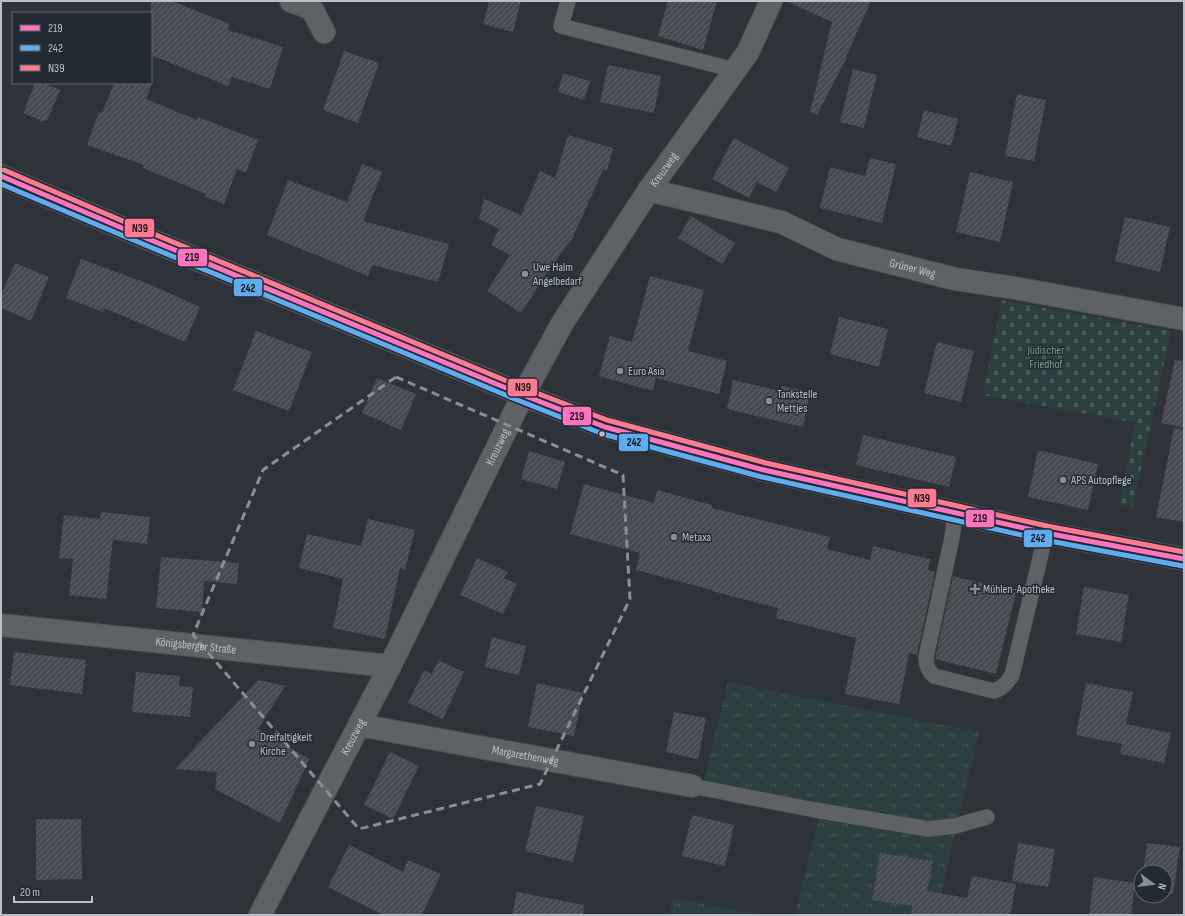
<svg xmlns="http://www.w3.org/2000/svg" width="1185" height="916" viewBox="0 0 1185 916" font-family="'Sofia Sans Condensed',sans-serif">
	<defs>
		<pattern id="grass-tufts" width="24" height="20" patternUnits="userSpaceOnUse"><rect width="24" height="20" fill="#2c3e3f"/><path d="M3 7l-1-3M5 7V3M7 7l1-3M15 17l-1-3M17 17v-4M19 17l1-3" fill="none" stroke="#485859"/></pattern>
		<pattern id="cemetery-stones" width="16" height="16" patternUnits="userSpaceOnUse"><rect width="16" height="16" fill="#2c3e3f"/><path d="M2 7V4a2 2 0 0 1 4 0v3zM10 15v-3a2 2 0 0 1 4 0v3z" fill="#485859"/></pattern>
		<pattern id="building-hatch" width="6" height="6" patternUnits="userSpaceOnUse"><rect width="6" height="6" fill="#474b51"/><path d="M-1 1l2-2M0 6l6-6M5 7l2-2" fill="none" stroke="#5f6369"/></pattern>
	</defs>
	<rect width="100%" height="100%" fill="#2e3339"/>
	<path fill="url(#grass-tufts)" d="M728,682l251,50 -43,183h-141l24,-100 -118,-22z
		M673,898l86,17h-90z"/>
	<path fill="url(#cemetery-stones)" d="M1002,300l169,31 -38,176 -14,-3 16,-81 -152,-28z"/>
	<path fill="url(#building-hatch)" d="M151,1h20l59,23 -2,6 55,17 -13,42 -38,-12 -4,9 -77,-31z
		M489,1h32l-8,31 -30,-8z
		M668,1h49l-14,49 -45,-14z
		M786,1h85l-25,56h1l-30,58 -7,-3 22,-90z
		M344,51l35,12 -21,60 -35,-13z
		M608,65l53,11 -7,37 -54,-11z
		M853,69l24,6 -13,53 -24,-6z
		M563,73l27,8 -6,19 -26,-8z
		M35,83h9l16,7 -13,31 -3,-1v2l-21,-9z
		M114,83h38l-6,16 51,21 1,-3 60,23 -12,33 -9,-4 -13,35 -19,-7 1,-3 -63,-26 1,-3 -57,-20 12,-33 3,1z
		M1017,94l29,6 -12,61 -29,-5z
		M924,110l34,9 -7,27 -34,-9z
		M568,135l45,13 -6,23 -4,-1 -31,69 -19,25 -32,49 -34,-22 23,-36 -19,-10 8,-16 -20,-10 5,-20 37,16 19,-44 15,7z
		M734,138l55,30 -13,24 -19,-10 -8,16 -37,-19z
		M870,158l26,6 -14,59 -62,-15 10,-41 35,9z
		M362,164l20,8 -19,49 86,23 -11,38 -66,-17 -4,11 -101,-41 21,-55 59,22z
		M970,172l43,10 -13,60 -44,-10z
		M691,216l44,27 -13,21 -44,-26z
		M1125,217l45,10 -10,45 -45,-11z
		M81,259l68,25 51,23 -15,35 -81,-34 -1,4 -37,-14z
		M15,263l34,14 -18,44 -30,-13v-13z
		M650,276l54,14 -16,61 39,10 -8,33 -63,-16 -3,13 -54,-15 11,-40 22,6z
		M839,317l49,12 -9,38 -49,-13z
		M256,331l56,21 -23,59 -56,-21z
		M937,342l37,9 -13,51 -37,-9z
		M1175,360l9,1v67l-23,-5z
		M377,378l39,16 -15,36 -39,-17z
		M733,380l47,11 2,-5 28,6 -7,35 -76,-18z
		M1174,428l10,1v93l-28,-5z
		M863,435l93,22 -7,30 -93,-22z
		M1038,450l60,14 -10,46 -60,-13z
		M529,451l36,11 -8,27 -36,-10z
		M584,484l70,19 3,-13 55,15v3l118,29 -3,12 43,11 3,-14 57,13 -2,11 7,2 -18,83 -8,-2 -10,51 -54,-10 11,-56 -80,-20 2,-10 -66,-17v-1l-76,-20 4,-17 -70,-19z
		M101,512l49,5 -3,27 -34,-4 -7,59 -37,-4 4,-36 -14,-1 5,-43 36,4z
		M368,519l47,11 -10,40 -5,-2 -15,71 -52,-11 10,-49 -44,-11 8,-34 54,12z
		M161,557l78,6 -2,21 -33,-3 -2,31 -46,-4z
		M477,558l31,14 -4,6 13,6 -14,30 -43,-19z
		M953,576l63,16 -20,82 -61,-15z
		M1084,587l45,8 -8,47 -45,-8z
		M492,637l34,9 -7,29 -34,-8z
		M14,652l72,8 -4,34 -72,-9z
		M438,660l26,12 -21,47 -35,-16 16,-33 8,4z
		M136,672l44,4 -1,10 14,1 -3,30 -58,-5z
		M258,680l27,6 -27,43 51,30 -29,64 -65,-34 2,-17 -42,-3z
		M537,683l46,10 -9,43 -46,-9z
		M1086,683l47,9 -7,32 45,9 -7,30 -44,-9 2,-10 -46,-9z
		M674,712l32,6 -8,41 -32,-7z
		M390,752l29,14 -26,53 -29,-14z
		M536,806l48,10 -11,46 -48,-11z
		M692,815l42,10 -9,41 -43,-10z
		M36,819h45l1,60 -46,1z
		M1018,843l37,6 -7,38 -36,-6z
		M1147,843l33,4 -7,47 -8,-1v-21h-22z
		M349,845l54,27 5,-12 33,14 -19,41h-39l-55,-28z
		M880,853l53,8 -6,30 40,7 5,-22 44,8 -6,31h-99l1,-9 -40,-6z
		M1094,877l41,6 -4,32h-42z
		M517,892l67,13 -1,10h-71z"/>
	<g fill="none" stroke-linecap="round" stroke-linejoin="round">
		<defs>
			<path id="service" d="M568,1l-7,25 174,44
				M955,513l-3,25 -26,119c0,9 2,14 8,19l60,15c9,-3 13,-8 18,-16l34,-142
				M692,786l123,24 113,19 27,-3 32,-9"/>
			<g id="minor">
				<path d="M291,1l21,8 12,23"/>
				<path id="s1" d="M649,190l132,32 56,27 118,30 60,9 169,31"/>
				<path id="s2" d="M1,625l389,41"/>
				<path id="s3" d="M359,725l333,61"/>
				<path id="s4" d="M260,915l130,-249 133,-271"/>
			</g>
			<g id="tertiary">
				<path d="M1,176l121,52 401,167 82,32 159,43 282,63 138,26"/>
				<path id="s5" d="M523,395l40,-73 86,-132 99,-138 23,-51"/>
			</g>
		</defs>
		<use href="#service" stroke="#4c4f54" stroke-width="16"/>
		<use href="#minor" stroke="#4c4f54" stroke-width="24"/>
		<use href="#tertiary" stroke="#4c4f54" stroke-width="24"/>
		<use href="#service" stroke="#5e6267" stroke-width="15"/>
		<use href="#minor" stroke="#5e6267" stroke-width="22"/>
		<use href="#tertiary" stroke="#5e6267" stroke-width="22"/>
		<defs>
			<path id="bus-1" d="M1,176l121,52 401,167 82,32 159,43 282,63 138,26"/>
			<path id="bus-2" d="M1,184l118,50 401,167 83,33 159,43 282,63 139,26"/>
			<path id="bus-3" d="M4,170l121,52 401,167 81,31 159,43 281,63 137,26"/>
		</defs>
		<use href="#bus-1" stroke="#222a33" stroke-width="8"/>
		<use href="#bus-2" stroke="#222a33" stroke-width="8"/>
		<use href="#bus-3" stroke="#222a33" stroke-width="8"/>
		<use href="#bus-1" stroke="#fc73be" stroke-width="5"/>
		<use href="#bus-2" stroke="#60acee" stroke-width="5"/>
		<use href="#bus-3" stroke="#fe7a93" stroke-width="5"/>
	</g>
	<path fill="none" stroke="#898f97" stroke-width="3" stroke-dasharray="8 5" stroke-linejoin="round" d="M396,377l227,98 7,124 -90,185 -181,45 -166,-194 70,-165z"/>
	<g fill="#898f97" stroke="#222a33" stroke-width="1.5">
		<circle cx="525" cy="274" r="4"/>
		<circle cx="620" cy="371" r="4"/>
		<circle cx="769" cy="401" r="4"/>
		<circle cx="1063" cy="480" r="4"/>
		<circle cx="674" cy="537" r="4"/>
		<path d="M973 583h4v4h4v4h-4v4h-4v-4h-4v-4h4z"/>
		<circle cx="252" cy="744" r="4"/>
	</g>
	<circle fill="#bac0c9" stroke="#222a33" stroke-width="1.5" cx="602" cy="434" r="3.5"/>
	<g text-anchor="middle" stroke-width="3" stroke-linejoin="round" paint-order="stroke">
		<g font-size="12" fill="#bac0c9" stroke="#222a33">
			<text dy="4" stroke="none"><textPath href="#s5" startOffset="266">Kreuzweg</textPath></text>
			<text dy="4" stroke="none"><textPath href="#s1" startOffset="276">Grüner Weg</textPath></text>
			<text dy="4" stroke="none"><textPath href="#s4" startOffset="525">Kreuzweg</textPath></text>
			<text dy="4" stroke="none"><textPath href="#s2" startOffset="196">Königsberger Straße</textPath></text>
			<text dy="4" stroke="none"><textPath href="#s4" startOffset="201">Kreuzweg</textPath></text>
			<text dy="4" stroke="none"><textPath href="#s3" startOffset="169">Margarethenweg</textPath></text>
		</g>
		<g font-size="12" fill="#bac0c9" stroke="#222a33" text-anchor="start">
			<text x="533" y="271">Uwe Halm<tspan x="533" dy="14">Angelbedarf</tspan></text>
			<text x="628" y="375">Euro Asia</text>
			<text x="777" y="398">Tankstelle<tspan x="777" dy="14">Mettjes</tspan></text>
			<text x="1071" y="484">APS Autopflege</text>
			<text x="682" y="541">Metaxa</text>
			<text x="983" y="593">Mühlen-Apotheke</text>
			<text x="260" y="741">Dreifaltigkeit<tspan x="260" dy="14">Kirche</tspan></text>
		</g>
		<g font-size="12" fill="#7b9b81" stroke="#222a33">
			<text x="1046" y="354">Jüdischer<tspan x="1046" dy="14">Friedhof</tspan></text>
		</g>
	</g>
	<g stroke="#222a33" stroke-width="1.5">
		<rect x="124" y="218" width="31" height="20" rx="4" fill="#fe7a93"/>
		<rect x="177" y="248" width="31" height="19" rx="4" fill="#fc73be"/>
		<rect x="233" y="278" width="30" height="19" rx="4" fill="#60acee"/>
		<rect x="507" y="378" width="31" height="19" rx="4" fill="#fe7a93"/>
		<rect x="562" y="406" width="30" height="20" rx="4" fill="#fc73be"/>
		<rect x="618" y="433" width="31" height="19" rx="4" fill="#60acee"/>
		<rect x="907" y="488" width="30" height="20" rx="4" fill="#fe7a93"/>
		<rect x="965" y="509" width="30" height="19" rx="4" fill="#fc73be"/>
		<rect x="1023" y="529" width="30" height="19" rx="4" fill="#60acee"/>
	</g>
	<g font-size="11" text-anchor="middle" font-weight="bold" fill="#111">
		<text x="140" y="232">N39</text>
		<text x="192" y="261">219</text>
		<text x="248" y="292">242</text>
		<text x="523" y="391">N39</text>
		<text x="577" y="420">219</text>
		<text x="634" y="446">242</text>
		<text x="922" y="502">N39</text>
		<text x="980" y="522">219</text>
		<text x="1038" y="542">242</text>
	</g>
	<rect width="1185" height="916" fill="none" stroke="#bac0c9" stroke-width="4"/>
	<rect x="12" y="12" width="140" height="72" fill="#222a33" stroke="#5f666f"/>
	<rect x="20" y="25" width="20" height="6" fill="#fc73be" stroke="#5f666f"/>
	<text x="48" y="32" font-size="12" fill="#bac0c9">219</text>
	<rect x="20" y="45" width="20" height="6" fill="#60acee" stroke="#5f666f"/>
	<text x="48" y="52" font-size="12" fill="#bac0c9">242</text>
	<rect x="20" y="65" width="20" height="6" fill="#fe7a93" stroke="#5f666f"/>
	<text x="48" y="72" font-size="12" fill="#bac0c9">N39</text>
	<g transform="translate(1153 884) rotate(105)"><circle r="19" fill="#222a33" stroke="#5f666f"/>
	<path d="M0-3L7 15L0 10L-7 15Z" fill="#898f97"/>
	<text y="-6" font-size="11" font-weight="bold" text-anchor="middle" fill="#bac0c9">N</text>
	</g>
	<path d="M14 896v6h78v-6" fill="none" stroke="#bac0c9" stroke-width="2"/>
	<text x="20" y="896" font-size="12" fill="#bac0c9" stroke="#222a33" stroke-width="3" paint-order="stroke">20 m</text>
</svg>
